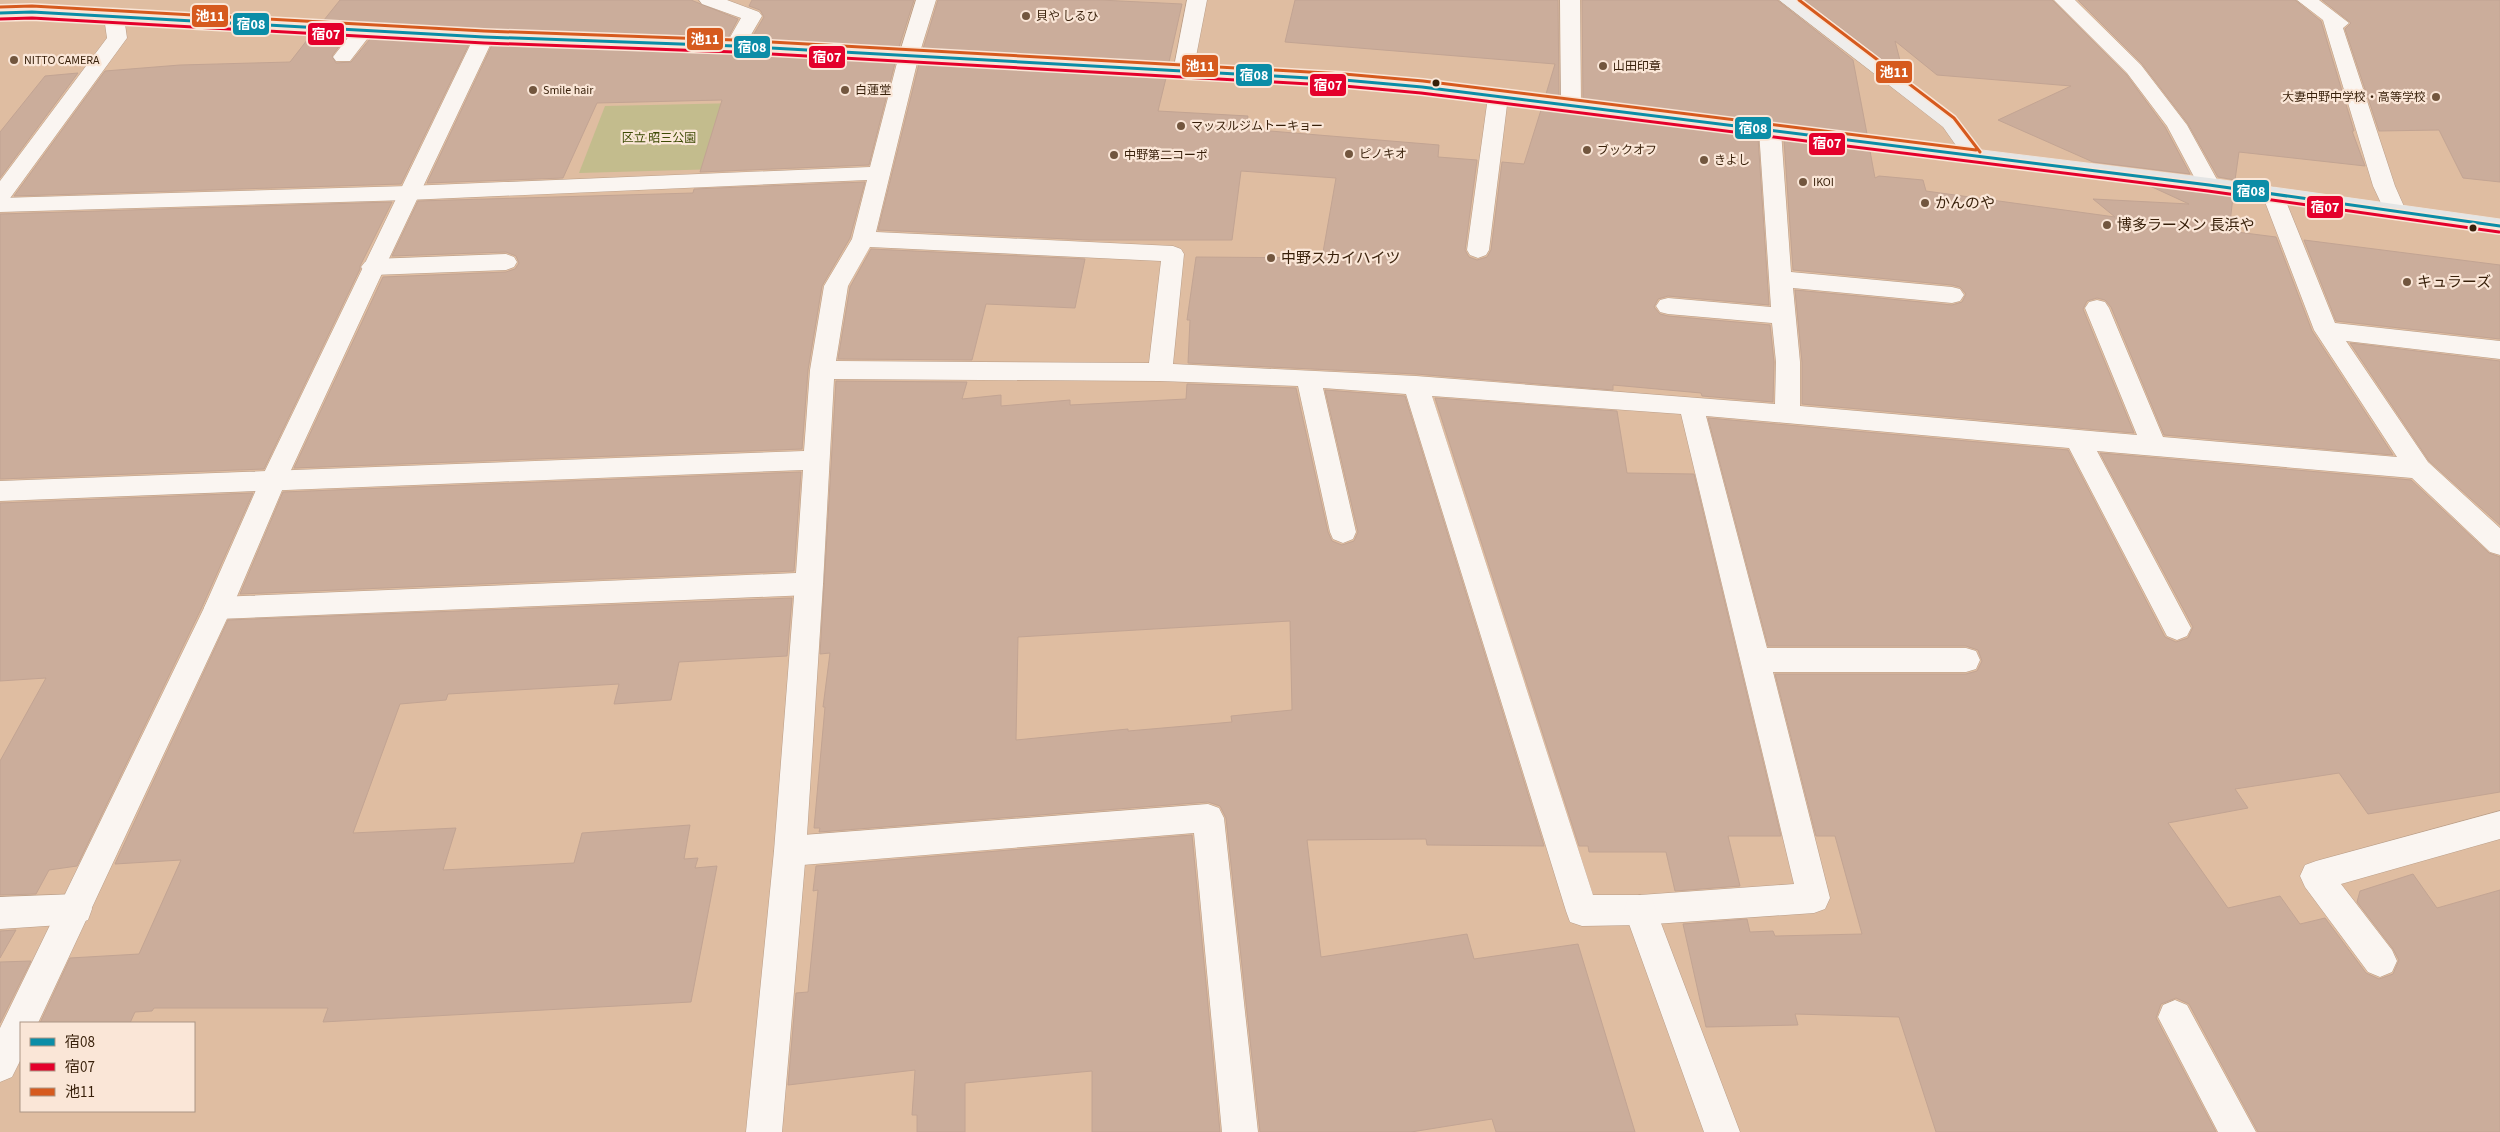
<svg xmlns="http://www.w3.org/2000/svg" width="2500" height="1132" viewBox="0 0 2500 1132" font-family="'Source Sans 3','Noto Sans JP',sans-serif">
	<rect width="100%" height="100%" fill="#dfbda1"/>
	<path fill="#c3bc8d" d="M739,103l-19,66 -141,4 26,-67z"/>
	<path fill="#cbad9b" stroke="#c2a493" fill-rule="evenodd" d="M340,0h351l47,19 -10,19 -244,-9 -160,-9z
		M752,0h162l-15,47 -148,-8 13,-22 -4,-7 -11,-4z
		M938,0h162l82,4 -13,58 -246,-13z
		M1295,0h263l1,96 -13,-2 9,-30 -270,-22z
		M1582,0h195l76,60 14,74 -284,-35z
		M1804,0h248l74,74 39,53 25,47 -97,-12 -95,-42 73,-34 -134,-11 -42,-34 9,35z
		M2078,0h217l26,21 33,110h-2l13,35 -126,-14 -4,28 -17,-3 -30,-53 -46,-60z
		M2322,0h178v182l-37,-4 -24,-48 -60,1 -34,-102 6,-6z
		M311,35l35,2 -14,19 4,7 15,-1 19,-23 99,5 -68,140 -387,12 91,-125 75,-6 110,-3z
		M492,45l243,9 160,9 -26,102 -169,7 22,-72 -125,3 -34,75 -136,5z
		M919,64l247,14 -8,33 90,5 -2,13 193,16 -1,12 39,3 -12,90 4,7 8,3 10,-3 4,-7 11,-88 22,2 17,-54 217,27 11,168 -101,-9 -10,3 -4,8 6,7 8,2 102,9 4,37 -1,40 -71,-6 -1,-3 -88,-8v5l-197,-16 -228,-11 2,-43h-3l9,-63 126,1 14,-80 -95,-7 -9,69h-143l-211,-10z
		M78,73l-78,105v-46l45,-56z
		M1784,140l86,11 5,27 4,-2 44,4 3,11 189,26 -22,-18 96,5 -39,-18 83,11 -4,34 47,6 36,94 81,124 -229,-20 -53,-128 -6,-7 -8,-2 -10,3 -4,8 51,124 -332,-29v-42l-7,-72 157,15 10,-3 4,-8 -6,-7 -8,-2 -159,-15z
		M865,182l-15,56 -28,48 -14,84 -6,79 -508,19 89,-191 123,-5 9,-3 4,-6 -3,-7 -10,-4 -114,4 26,-55 275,-8 1,-4z
		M392,202l-32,64v3l-96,200 -264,10v-265z
		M2304,240l196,25v74l-164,-18z
		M871,249l214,10 -10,49 -89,-4 -14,56 -134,-1 12,-72z
		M2350,343l150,18v164l-71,-64z
		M836,381l131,1 -5,17 39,-4v11l69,-6v5l116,-6 1,-15 109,4 32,144 4,9 10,4 12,-4 4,-9 -33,-142 80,6 139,450 -117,-1 -1,-6 -119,1 14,117 146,-23 7,25 104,-15 57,188h-139l-4,-13 -81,13h-151l-34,-314 -6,-12 -12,-4 -389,30 1,-4h-6l11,-121h-2l7,-54 -10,1zM1290,621l2,89 -61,6 1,6 -104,9v-2l-112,11 2,-103z
		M1435,398l182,13 10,62 67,1 87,362h-53l12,50 -65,5 -9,-39h-77l-1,-6h-9z
		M1708,418l360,32 97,187 11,5 12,-4 5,-11 -93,-174 311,27 78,73 11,4v235l-132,22 -29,-41 -104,16 13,19 -80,15 60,85 52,-12 20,28 25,-6 41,55 13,6 14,-5 6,-14 -6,-11 -36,-47 3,-11 53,-17 24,34 63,-18v242h-242l-69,-128 -13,-6 -15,6 -5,14 60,114h-280l-37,-115 -104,-3 3,11 -92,2 -23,-103 64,-5 3,13 23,-1 2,5 87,-2 -27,-98h-19l-41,-162h191l11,-3 5,-10 -4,-11 -12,-4h-198z
		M801,472l-7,99 -554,23 43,-102z
		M253,493l-51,114 -125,259 -28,4 -13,24 -36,1v-134l46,-83 -46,3v-178z
		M792,598l-5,58 -108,6 -8,38 -57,4 5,-20 -171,10 -2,6 -46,4 -47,129 103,-5 -13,42 131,-7 8,-30 108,-8 -6,34 14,-1 -3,10 22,-2 -26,136 -368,20 5,-14h-174l-2,3 -17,1 -5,11h-90l30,-65 69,-4 42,-94 -66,4 113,-244z
		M1192,835l28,297h-128v-61l-127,12v49h-48v-17h-5l3,-45 -127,15 8,-92 12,-1 10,-102 -5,1 3,-25z
		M16,930l-16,28v-27z
		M31,961l-31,62v-61z"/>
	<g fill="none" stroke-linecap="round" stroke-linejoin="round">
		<defs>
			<path id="lane" d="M699,0h28l32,12 3,4 -20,34h-14l-3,-4 16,-28 -39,-14z
				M1187,0h20l-14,72 -3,4 -7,2 -7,-2 -3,-4z
				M1560,0h20l1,106 -3,4 -7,2 -7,-2 -3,-4z
				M2054,0h21l66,65 46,60 33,60 -3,5 -8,2 -8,-2 -34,-64 -40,-53z
				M364,24l7,2 3,4 -3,4 -21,27h-14l-3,-4 3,-4 21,-27z
				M909,49l7,2 3,4 -43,177 297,14 8,3 3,5 -11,110 243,12 359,28 1,-42 -4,-39 -104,-9 -8,-2 -4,-6 4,-6 8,-2 103,9 -12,-176 4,-5 7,-1 7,1 4,5 10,141 161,15 8,2 4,6 -4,6 -8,2 -159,-15 7,74v44l337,29 -52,-127 4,-6 8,-2 8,2 4,6 54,129 234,20 -83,-127 -52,-136 3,-5 8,-2 8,2 54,134 165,18v18l-154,-18 82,121 72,66v27l-10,-3 -78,-74 -315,-27 94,177 -4,8 -10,4 -10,-4 -98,-188 -363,-32 61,232h199l10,3 4,9 -4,9 -10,3h-193l57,226 -5,11 -11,4 -174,12 -58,1 -12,-4 -4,-11 -160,-517 -83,-6 33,144 -3,7 -10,4 -10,-4 -3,-7 -32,-146 -138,-5 -326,-2 -11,205 -4,8 -10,3 -591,24 -10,-3 -4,-8 4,-8 10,-3 578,-24 7,-103 -803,31v-20l804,-30 6,-81 14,-84 28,-47 15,-59 -459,20 -408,12v-14l408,-12 462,-19 29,-112 3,-4zM870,247l291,14 -12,102 -313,-2 12,-75zM1432,396l249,18 113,470 -154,11h-47z
				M1498,91l7,2 3,4 -19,153 -3,5 -8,3 -8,-3 -3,-5 21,-153 3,-4z
				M506,254l8,3 3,5 -3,5 -8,3 -133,5 -8,-3 -4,-5 4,-5 8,-3z
				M1208,804l11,4 5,10 34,314h-36l-28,-299 -404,33 -11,-5 -5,-10 5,-10 11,-5z
				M2500,811v28l-159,45 51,66 5,11 -5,11 -12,5 -12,-5 -63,-85 -5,-11 5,-11 11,-4z
				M76,894l12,4 4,11 -4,11 -12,4 -76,5v-32z
				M2175,1000l12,5 69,127h-38l-60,-115 5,-12z"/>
			<path id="street" d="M916,0h20l-17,55 -3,4h-14l-3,-4z
				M2297,0h22l30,23 -6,5 52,158 11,25 -3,5 -8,2 -8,-2 -14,-30 -50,-166z
				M114,11l7,2 3,4 3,21 -119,163 -8,2v-22l107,-143 -3,-21 3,-4z
				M484,31l7,2 3,4 -109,230 -99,214 -54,127 -194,415h-17v36l-9,18 -12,5v-54l204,-420 56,-127 214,-444 3,-4z
				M809,573l10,3 4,8 -17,267 -24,281h-36l28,-281 21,-267 4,-8z
				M1640,895l12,4 4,11 84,222h-36l-80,-222 4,-11z"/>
			<path id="secondary" d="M1779,0h22l156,119 29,37 -3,5 -8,2 -8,-2 -24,-34z"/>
			<path id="primary" d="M32,6l452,25 251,9 609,34 78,7 787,97 291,41v14l-291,-41 -787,-99 -78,-7 -609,-34 -251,-9 -452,-25 -32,1v-12z"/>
		</defs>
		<use href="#lane" stroke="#ba9e88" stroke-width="1"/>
		<use href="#street" stroke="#ba9e88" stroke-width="1"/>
		<use href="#secondary" stroke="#ba9e88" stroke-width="1"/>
		<use href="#primary" stroke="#f1e1d5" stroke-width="1"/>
		<use href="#lane" fill="#faf5f1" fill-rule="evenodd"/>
		<use href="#street" fill="#faf5f1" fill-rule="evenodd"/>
		<use href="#secondary" fill="#efedeb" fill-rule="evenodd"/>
		<use href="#primary" fill="#e4e5e5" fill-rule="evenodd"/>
		<defs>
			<path id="bus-1" d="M0,13l32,-1 452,25 251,9 609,34 78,7 787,98 291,41"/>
			<path id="bus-2" d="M0,19l32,-1 452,25 251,9 609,34 77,7 787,98 291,41"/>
			<path id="bus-3" d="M1799,0l155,118 26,34
				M0,7l32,-1 452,25 251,9 609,34 79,7 553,69"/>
		</defs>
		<use href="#bus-1" stroke="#fae6d7" stroke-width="6"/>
		<use href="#bus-2" stroke="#fae6d7" stroke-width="6"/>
		<use href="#bus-3" stroke="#fae6d7" stroke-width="6"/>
		<use href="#bus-1" stroke="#0b8da7" stroke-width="3"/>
		<use href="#bus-2" stroke="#e4002b" stroke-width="3"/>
		<use href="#bus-3" stroke="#d65a1e" stroke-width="3"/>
	</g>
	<g fill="#72563e" stroke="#fae6d7" stroke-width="2">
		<circle cx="1026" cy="16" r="5"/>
		<circle cx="14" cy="60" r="5"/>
		<circle cx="1603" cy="66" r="5"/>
		<circle cx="533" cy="90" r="5"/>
		<circle cx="845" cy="90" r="5"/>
		<circle cx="2436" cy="97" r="5"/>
		<circle cx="1181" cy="126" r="5"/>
		<circle cx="1587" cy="150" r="5"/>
		<circle cx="1349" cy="154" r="5"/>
		<circle cx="1114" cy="155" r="5"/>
		<circle cx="1704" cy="160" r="5"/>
		<circle cx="1803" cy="182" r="5"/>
		<circle cx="1925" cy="203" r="5"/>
		<circle cx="2107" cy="225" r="5"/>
		<circle cx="1271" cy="258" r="5"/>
		<circle cx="2407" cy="282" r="5"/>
	</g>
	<g fill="#371f09" stroke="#fae6d7" stroke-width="2">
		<circle cx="1436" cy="83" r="4.5"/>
		<circle cx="2473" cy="228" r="4.5"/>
	</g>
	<g text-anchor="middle" stroke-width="4.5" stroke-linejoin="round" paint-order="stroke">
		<g font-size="12" fill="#371f09" stroke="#fae6d7" text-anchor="start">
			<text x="1036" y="20">貝や しるひ</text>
			<text x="24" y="64">NITTO CAMERA</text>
			<text x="1613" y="70">山田印章</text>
			<text x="543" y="94">Smile hair</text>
			<text x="855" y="94">白蓮堂</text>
			<text x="2426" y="101" text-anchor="end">大妻中野中学校・高等学校</text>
			<text x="1191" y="130">マッスルジムトーキョー</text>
			<text x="1597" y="154">ブックオフ</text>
			<text x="1359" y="158">ピノキオ</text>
			<text x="1124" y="159">中野第二コーポ</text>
			<text x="1714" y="164">きよし</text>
			<text x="1813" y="186">IKOI</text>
		</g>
		<g font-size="12" fill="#3d4a04" stroke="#fae6d7">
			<text x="659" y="142">区立 昭三公園</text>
		</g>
		<g font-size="15" fill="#371f09" stroke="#fae6d7" text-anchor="start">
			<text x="1935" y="208">かんのや</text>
			<text x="2117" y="230">博多ラーメン 長浜や</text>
			<text x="1281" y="263">中野スカイハイツ</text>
			<text x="2417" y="287">キュラーズ</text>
		</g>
	</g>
	<g stroke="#fae6d7" stroke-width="2">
		<rect x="191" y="4" width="38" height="24" rx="5" fill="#d65a1e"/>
		<rect x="232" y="12" width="38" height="24" rx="5" fill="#0b8da7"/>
		<rect x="307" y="22" width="38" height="24" rx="5" fill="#e4002b"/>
		<rect x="686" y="27" width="38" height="24" rx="5" fill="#d65a1e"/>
		<rect x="733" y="35" width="38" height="24" rx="5" fill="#0b8da7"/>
		<rect x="808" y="45" width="38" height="24" rx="5" fill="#e4002b"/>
		<rect x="1181" y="54" width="38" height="24" rx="5" fill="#d65a1e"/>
		<rect x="1875" y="60" width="38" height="24" rx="5" fill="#d65a1e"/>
		<rect x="1235" y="63" width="38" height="24" rx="5" fill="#0b8da7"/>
		<rect x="1309" y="73" width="38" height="24" rx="5" fill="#e4002b"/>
		<rect x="1734" y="116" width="38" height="24" rx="5" fill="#0b8da7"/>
		<rect x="1808" y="132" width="38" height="24" rx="5" fill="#e4002b"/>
		<rect x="2232" y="179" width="38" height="24" rx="5" fill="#0b8da7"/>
		<rect x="2306" y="195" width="38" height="24" rx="5" fill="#e4002b"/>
	</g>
	<g font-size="14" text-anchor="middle" font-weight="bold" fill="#fff">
		<text x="210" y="21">池11</text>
		<text x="251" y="29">宿08</text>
		<text x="326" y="39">宿07</text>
		<text x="705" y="44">池11</text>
		<text x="752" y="52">宿08</text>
		<text x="827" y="62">宿07</text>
		<text x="1200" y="71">池11</text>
		<text x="1894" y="77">池11</text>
		<text x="1254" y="80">宿08</text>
		<text x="1328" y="90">宿07</text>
		<text x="1753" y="133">宿08</text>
		<text x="1827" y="148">宿07</text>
		<text x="2251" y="196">宿08</text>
		<text x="2325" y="212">宿07</text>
	</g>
	<rect x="20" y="1022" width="175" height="90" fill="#fae6d7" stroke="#ac9685"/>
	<rect x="30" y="1038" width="25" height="8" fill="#0b8da7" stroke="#ac9685"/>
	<text x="65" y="1047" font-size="15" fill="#371f09">宿08</text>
	<rect x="30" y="1063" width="25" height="8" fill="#e4002b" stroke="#ac9685"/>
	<text x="65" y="1072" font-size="15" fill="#371f09">宿07</text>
	<rect x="30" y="1088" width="25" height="8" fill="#d65a1e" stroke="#ac9685"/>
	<text x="65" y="1097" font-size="15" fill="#371f09">池11</text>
</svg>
